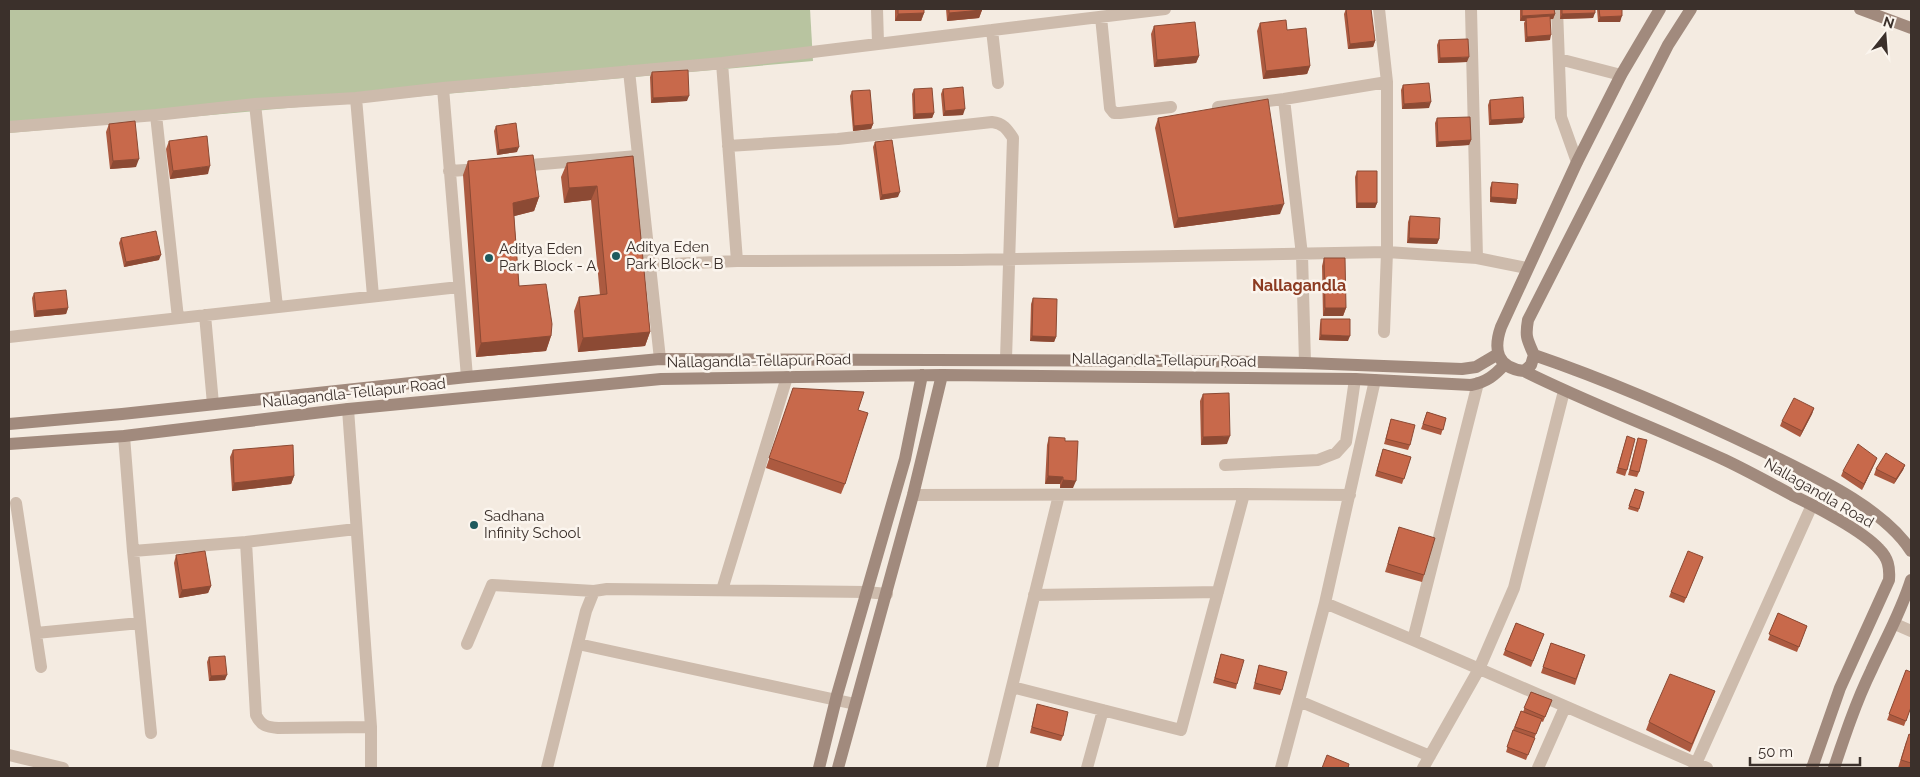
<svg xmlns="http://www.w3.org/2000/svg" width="1920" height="777" viewBox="0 0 1920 777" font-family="Raleway,sans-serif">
	<rect width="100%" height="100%" fill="#f4ebe1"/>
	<path fill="#b8c4a0" d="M9,9h801l3,52 -804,72z"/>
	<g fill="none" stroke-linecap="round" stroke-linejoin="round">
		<path stroke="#cdbbac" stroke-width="12" d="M877,9l1,34
			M1379,9l8,73v170l-3,80
			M1471,9l6,249
			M1557,9l4,108 16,45
			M1101,17l9,91 4,5h6l51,-6
			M992,30l6,53
			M1559,59l62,16
			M722,63l15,198 224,-1 426,-8 90,6 50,10
			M629,71l31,288
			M443,88l24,289
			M356,98l17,198
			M1284,99l18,156 3,108
			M255,104l22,203
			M1218,107l66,-8 103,-17
			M156,115l22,203
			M9,127l147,-12 99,-11 101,-6 87,-10 279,-25 443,-54
			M728,146l110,-7 154,-17c11,1 15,7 21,16l-7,221
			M519,166l118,-10
			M449,171l33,-2
			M650,265l87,-4
			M205,315l8,89
			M9,337l450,-50
			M348,409l23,318v41
			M124,436l9,115 18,182
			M1225,465l93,-5 18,-7 10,-11 9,-63
			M913,495l331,-1 106,1
			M16,503l25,164
			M356,529l-110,13 10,173c5,11 11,12 22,13l93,-1
			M133,551l113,-9
			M722,590l65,-213
			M1034,595l184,-3
			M1325,603l88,37 294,128
			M1895,624l16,7
			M36,633l104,-10
			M1413,640l65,-257
			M467,644l25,-59 102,6
			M578,644l277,60
			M1012,687l169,43 63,-236
			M1299,701l131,55
			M9,755l54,13
			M547,768l39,-157 8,-20 13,-2 259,3 21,2
			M992,768l67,-273
			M1087,768l16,-58
			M1281,768l44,-165 50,-223
			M1423,768l56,-99 35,-81 50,-197
			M1538,768l27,-61
			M1694,768l118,-263"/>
		<path stroke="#a18a7d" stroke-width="12" d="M1660,9l-39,66 -44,87 -76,165c-8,23 -4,41 23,44l7,-6 3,-10c-7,-16 -9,-18 -6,-35l140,-275 23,-36
			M1860,9l51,19
			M1534,355c79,27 156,61 231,97 46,23 118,55 146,99
			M1524,371c66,33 135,58 201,89 23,11 45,23 67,35 23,11 71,36 87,54 9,9 11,18 10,31l-49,108 -28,80
			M9,424l113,-10 345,-37 193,-18 542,2 103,2 157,6 14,-2 22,-13
			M9,444l115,-8 224,-27 313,-30 281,-4 413,4 116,6c16,-3 24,-10 34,-21
			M819,768l18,-73 68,-236 17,-84
			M838,768l75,-273 29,-120
			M1834,768c11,-33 22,-66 37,-97 14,-31 30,-59 40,-91"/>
	</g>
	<path fill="#ac5a40" d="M895,9h29v4l-3,8h-26z
		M946,9h36v1l-3,8 -32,3z
		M1346,9l29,32 -2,6 -25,2 -4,-35z
		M1520,9h34l1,5 -2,5h-3v21l-25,2 -1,-19 1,-2h-5z
		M1560,9h35l-2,9 -33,1z
		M1597,9h25l-2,13h-22z
		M1260,23l27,7 23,36 -3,8 -44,5 -6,-48z
		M1154,26l45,30 -3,7 -42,4 -3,-33z
		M1439,40l28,22 -29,1 -1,-18z
		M652,72l35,29 -36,2 -1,-26z
		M1403,85l26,23 -27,1 -1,-19z
		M914,89l20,24 -2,5 -19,1 -1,-25z
		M943,89l20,26 -20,1 -2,-22z
		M852,91l21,33 -2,5 -18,2 -3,-35z
		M1490,100l34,18 -2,5 -33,2 -1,-20z
		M1158,118l122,96 -106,14 -19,-100z
		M1437,118l34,22 -2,5 -33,2 -1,-24z
		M109,124l27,43 -26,2 -4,-37z
		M496,126l21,26 -20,3 -3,-24z
		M169,141l39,33 -38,5 -4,-30z
		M875,142l23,55 -18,3 -7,-53z
		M633,156l17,176 -5,14 -67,6 -4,-41 5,-14 21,-2 -9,-95 -27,3 -3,-26 6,-14z
		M468,161l71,36 -5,14 -20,5 5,70 32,50 -5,15 -70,6 -13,-182z
		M1357,171l20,32 -2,5h-19l-1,-31z
		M1492,182l25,17 -1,5 -26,-2v-14z
		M1410,216l29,23 -2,5 -30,-1 1,-21z
		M121,238l38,22 -35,7 -5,-24z
		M1324,258l22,50 -3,8h-20l-1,-50z
		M34,293l34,15 -2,6 -32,3 -2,-19z
		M1033,298l23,39 -2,5 -24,-1 1,-37z
		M1321,319l27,22 -29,-1 1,-16z
		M793,388l65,22 -13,74 -4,10 -75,-26z
		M1203,394l24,50 -26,1 -1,-44z
		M1814,408l-2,6 -12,23 -20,-11 2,-5z
		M1427,412l19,6 -5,17 -20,-6z
		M1391,419l19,26 -2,5 -24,-6z
		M1627,436v34l-2,6 -9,-3z
		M1049,437l16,4 8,47h-13v-4h-15l2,-39z
		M1638,438l1,34 -2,5 -9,-2z
		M1383,449l28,8 -9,27 -27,-8z
		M233,450l61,26 -3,8 -59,7 -2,-34z
		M1877,458l-15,32 -21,-14 2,-5z
		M1905,465l-2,5 -9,14 -20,-9 2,-6z
		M1635,489l9,3 -6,20 -10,-3z
		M1399,527l25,48 -2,7 -37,-10z
		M176,555l35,31 -3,7 -29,5 -5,-35z
		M1703,557l-19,46 -15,-6 2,-5z
		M1778,613l29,13 -10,26 -29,-12z
		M1516,623l28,11 -13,33 -28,-12z
		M1551,643l34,12 -10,30 -34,-12z
		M1221,654l16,30 -1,5 -23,-6z
		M209,657l16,23 -16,1 -2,-19z
		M1259,665l23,25 -2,5 -27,-6z
		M1906,670l5,37 -7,19 -17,-6z
		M1531,692l21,8 -9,22 -2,-1 -15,39 -20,-8 7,-22 8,-19 2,1z
		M1712,699l-22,53 -44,-22 3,-8z
		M1037,704l26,32 -2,5 -31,-8z
		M1911,735v33h-13l8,-26z"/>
	<path fill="#8c4a34" d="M982,10l-3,8 -32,3 2,-8z
		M924,13l-3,8h-26l3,-7z
		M1595,13l-2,5 -33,1 2,-5z
		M1555,14l-2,5 -27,2v-3l-1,3h-5l2,-5z
		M1622,16l-2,6h-22l2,-5z
		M1551,35l-1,5 -25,2 2,-5z
		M1375,41l-2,6 -25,2 2,-5z
		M1199,56l-3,7 -42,4 3,-7z
		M1469,57l-2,5 -29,1 2,-5z
		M1310,66l-3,8 -44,5 3,-8z
		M689,96l-2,5 -36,2 2,-5z
		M1431,102l-2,6 -27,1 2,-5z
		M965,109l-2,6 -20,1 2,-5z
		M934,113l-2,5 -19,1 2,-5z
		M1524,118l-2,5 -33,2 2,-5z
		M873,124l-2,5 -18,2 1,-5z
		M1471,140l-2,5 -33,2 2,-5z
		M519,147l-2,5 -20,3 2,-5z
		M139,159l-3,8 -26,2 3,-8z
		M210,166l-2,8 -38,5 3,-8z
		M597,186l-6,14 -27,3 5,-15z
		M900,192l-2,5 -18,3 2,-5z
		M539,197l-5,14 -27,7 6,-15z
		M1491,197l26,2 -1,5 -26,-2z
		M1357,203h20l-2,5h-19z
		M1284,204l-4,10 -106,14 4,-10z
		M1409,238l30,1 -2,5 -30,-1z
		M161,255l-2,5 -35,7 2,-5z
		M68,308l-2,6 -32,3 2,-6z
		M1325,308h21l-3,8h-20z
		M650,332l-5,14 -67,6 5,-14z
		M1321,335l29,1 -2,5 -29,-1z
		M551,336l-5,15 -70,6 5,-14z
		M1032,336l24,1 -2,5 -24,-1z
		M1814,408l-2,6 -12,23 2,-6z
		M1230,436l-3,8 -26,1 2,-8z
		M1877,458l-2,5 -13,27 2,-6z
		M1905,465l-2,5 -9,14 2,-5z
		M294,476l-3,8 -59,7 2,-8z
		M1048,476l15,1 -3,7h-15z
		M1063,480l13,1 -3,7h-13z
		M211,586l-3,7 -29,5 3,-8z
		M227,675l-2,5 -16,1 2,-5z"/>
	<path fill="#c8694b" stroke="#8c4a34" d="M898,9h26v4l-26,1z
		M949,9h33v1l-33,3z
		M1346,9h25l4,32 -25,3z
		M1522,9h32l1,5 -33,2z
		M1562,9h33v4l-33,1z
		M1599,9h23v7l-22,1z
		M1550,16l1,19 -24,2 -1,-19z
		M1286,20l1,10 19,-2 4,38 -44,5 -6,-48z
		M1195,22l4,34 -42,4 -3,-34z
		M1468,39l1,18 -29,1 -1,-18z
		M688,70l1,26 -36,2 -1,-26z
		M1429,83l2,19 -27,2 -1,-19z
		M963,87l2,22 -20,2 -2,-22z
		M932,88l2,25 -19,1 -1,-25z
		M870,90l3,34 -19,2 -2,-35z
		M1523,97l1,21 -33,2 -1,-20z
		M1268,99l16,105 -106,14 -20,-100z
		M1470,117l1,23 -33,2 -1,-24z
		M135,121l4,38 -26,2 -4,-37z
		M516,123l3,24 -20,3 -3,-24z
		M207,136l3,30 -37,5 -4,-30z
		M892,140l8,52 -18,3 -7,-53z
		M533,155l6,42 -26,6 6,83 27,-2 6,40 -1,12 -70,7 -13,-182z
		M633,156l17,176 -67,6 -4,-41 28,-3 -10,-108 -28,2 -2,-25z
		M1357,171h20v32h-20z
		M1492,182l26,2 -1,15 -26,-2z
		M1410,216l30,2 -1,21 -30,-1z
		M156,231l5,24 -35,7 -5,-24z
		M1324,258h21l1,50h-21z
		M66,290l2,18 -32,3 -2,-18z
		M1033,298l24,1 -1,38 -24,-1z
		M1321,319h29v17l-29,-1z
		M793,388l71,4 -6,18 10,3 -23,71 -76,-26z
		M1229,393l1,43 -27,1v-43z
		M1794,398l20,10 -12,23 -20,-10z
		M1427,412l19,6 -3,12 -20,-6z
		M1391,419l24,6 -5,20 -24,-6z
		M1627,436l8,3 -8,31 -9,-2z
		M1049,437l16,1v3h13l-2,40 -13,-1v-3l-15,-1z
		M1638,438l9,2 -8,32 -9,-2z
		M1858,444l19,14 -13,26 -21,-13z
		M293,445l1,31 -60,7 -1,-33z
		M1383,449l28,8 -7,22 -27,-8z
		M1886,453l19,12 -9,14 -20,-10z
		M1635,489l9,3 -5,17 -10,-3z
		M1399,527l36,11 -11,37 -36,-11z
		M205,551l6,35 -29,4 -6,-35z
		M1688,551l15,6 -17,41 -15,-6z
		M1778,613l29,13 -8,21 -30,-13z
		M1516,623l28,11 -11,27 -28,-11z
		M1551,643l34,12 -9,24 -33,-12z
		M1221,654l23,6 -7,24 -22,-6z
		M225,656l2,19 -16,1 -2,-19z
		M1259,665l28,7 -5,18 -27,-7z
		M1906,670l5,2v35l-5,14 -17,-7z
		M1670,674l45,17 -23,53 -43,-22z
		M1531,692l21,8 -7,17 -21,-9z
		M1037,704l31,8 -5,24 -31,-9z
		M1521,711l21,8 -6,15 -21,-7z
		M1513,730l22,8 -7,17 -21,-8z
		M1909,734l2,1v28l-10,-3z
		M1327,755l22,9 -1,4h-26z"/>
	<g fill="#1f5a5e" stroke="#fbf5ee" stroke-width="2">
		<circle cx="616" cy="256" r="5"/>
		<circle cx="489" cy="258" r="5"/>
		<circle cx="474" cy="525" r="5"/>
	</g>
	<g text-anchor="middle" stroke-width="5" stroke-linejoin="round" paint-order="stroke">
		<g font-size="15" fill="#3b302b" stroke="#fbf5ee" text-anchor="start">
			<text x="626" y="252">Aditya Eden<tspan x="626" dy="17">Park Block - B</tspan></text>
			<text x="499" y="254">Aditya Eden<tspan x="499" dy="17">Park Block - A</tspan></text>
			<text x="484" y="521">Sadhana<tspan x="484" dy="17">Infinity School</tspan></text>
		</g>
		<g font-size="15" fill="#3b302b" stroke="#fbf5ee">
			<text transform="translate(1164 360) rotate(1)" y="5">Nallagandla-Tellapur Road</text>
			<text transform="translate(759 361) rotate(-1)" y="5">Nallagandla-Tellapur Road</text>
			<text transform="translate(354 393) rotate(-6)" y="5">Nallagandla-Tellapur Road</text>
			<text transform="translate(1819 493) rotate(30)" y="5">Nallagandla Road</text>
		</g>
		<g font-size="16" font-weight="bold" fill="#8c3b22" stroke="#fbf5ee">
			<text x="1299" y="291">Nallagandla</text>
		</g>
	</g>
	<rect width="1920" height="777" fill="none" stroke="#3b302b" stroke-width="20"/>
	<g transform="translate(1885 35) rotate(17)" stroke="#fbf5ee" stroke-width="4" paint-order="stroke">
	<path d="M0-4L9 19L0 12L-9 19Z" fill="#3b302b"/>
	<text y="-8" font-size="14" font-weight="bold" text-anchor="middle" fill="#3b302b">N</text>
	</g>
	<path d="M1750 757v8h110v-8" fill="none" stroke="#3b302b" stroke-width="2.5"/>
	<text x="1758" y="757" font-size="15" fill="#3b302b" stroke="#fbf5ee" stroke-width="4" paint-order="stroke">50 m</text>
</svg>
